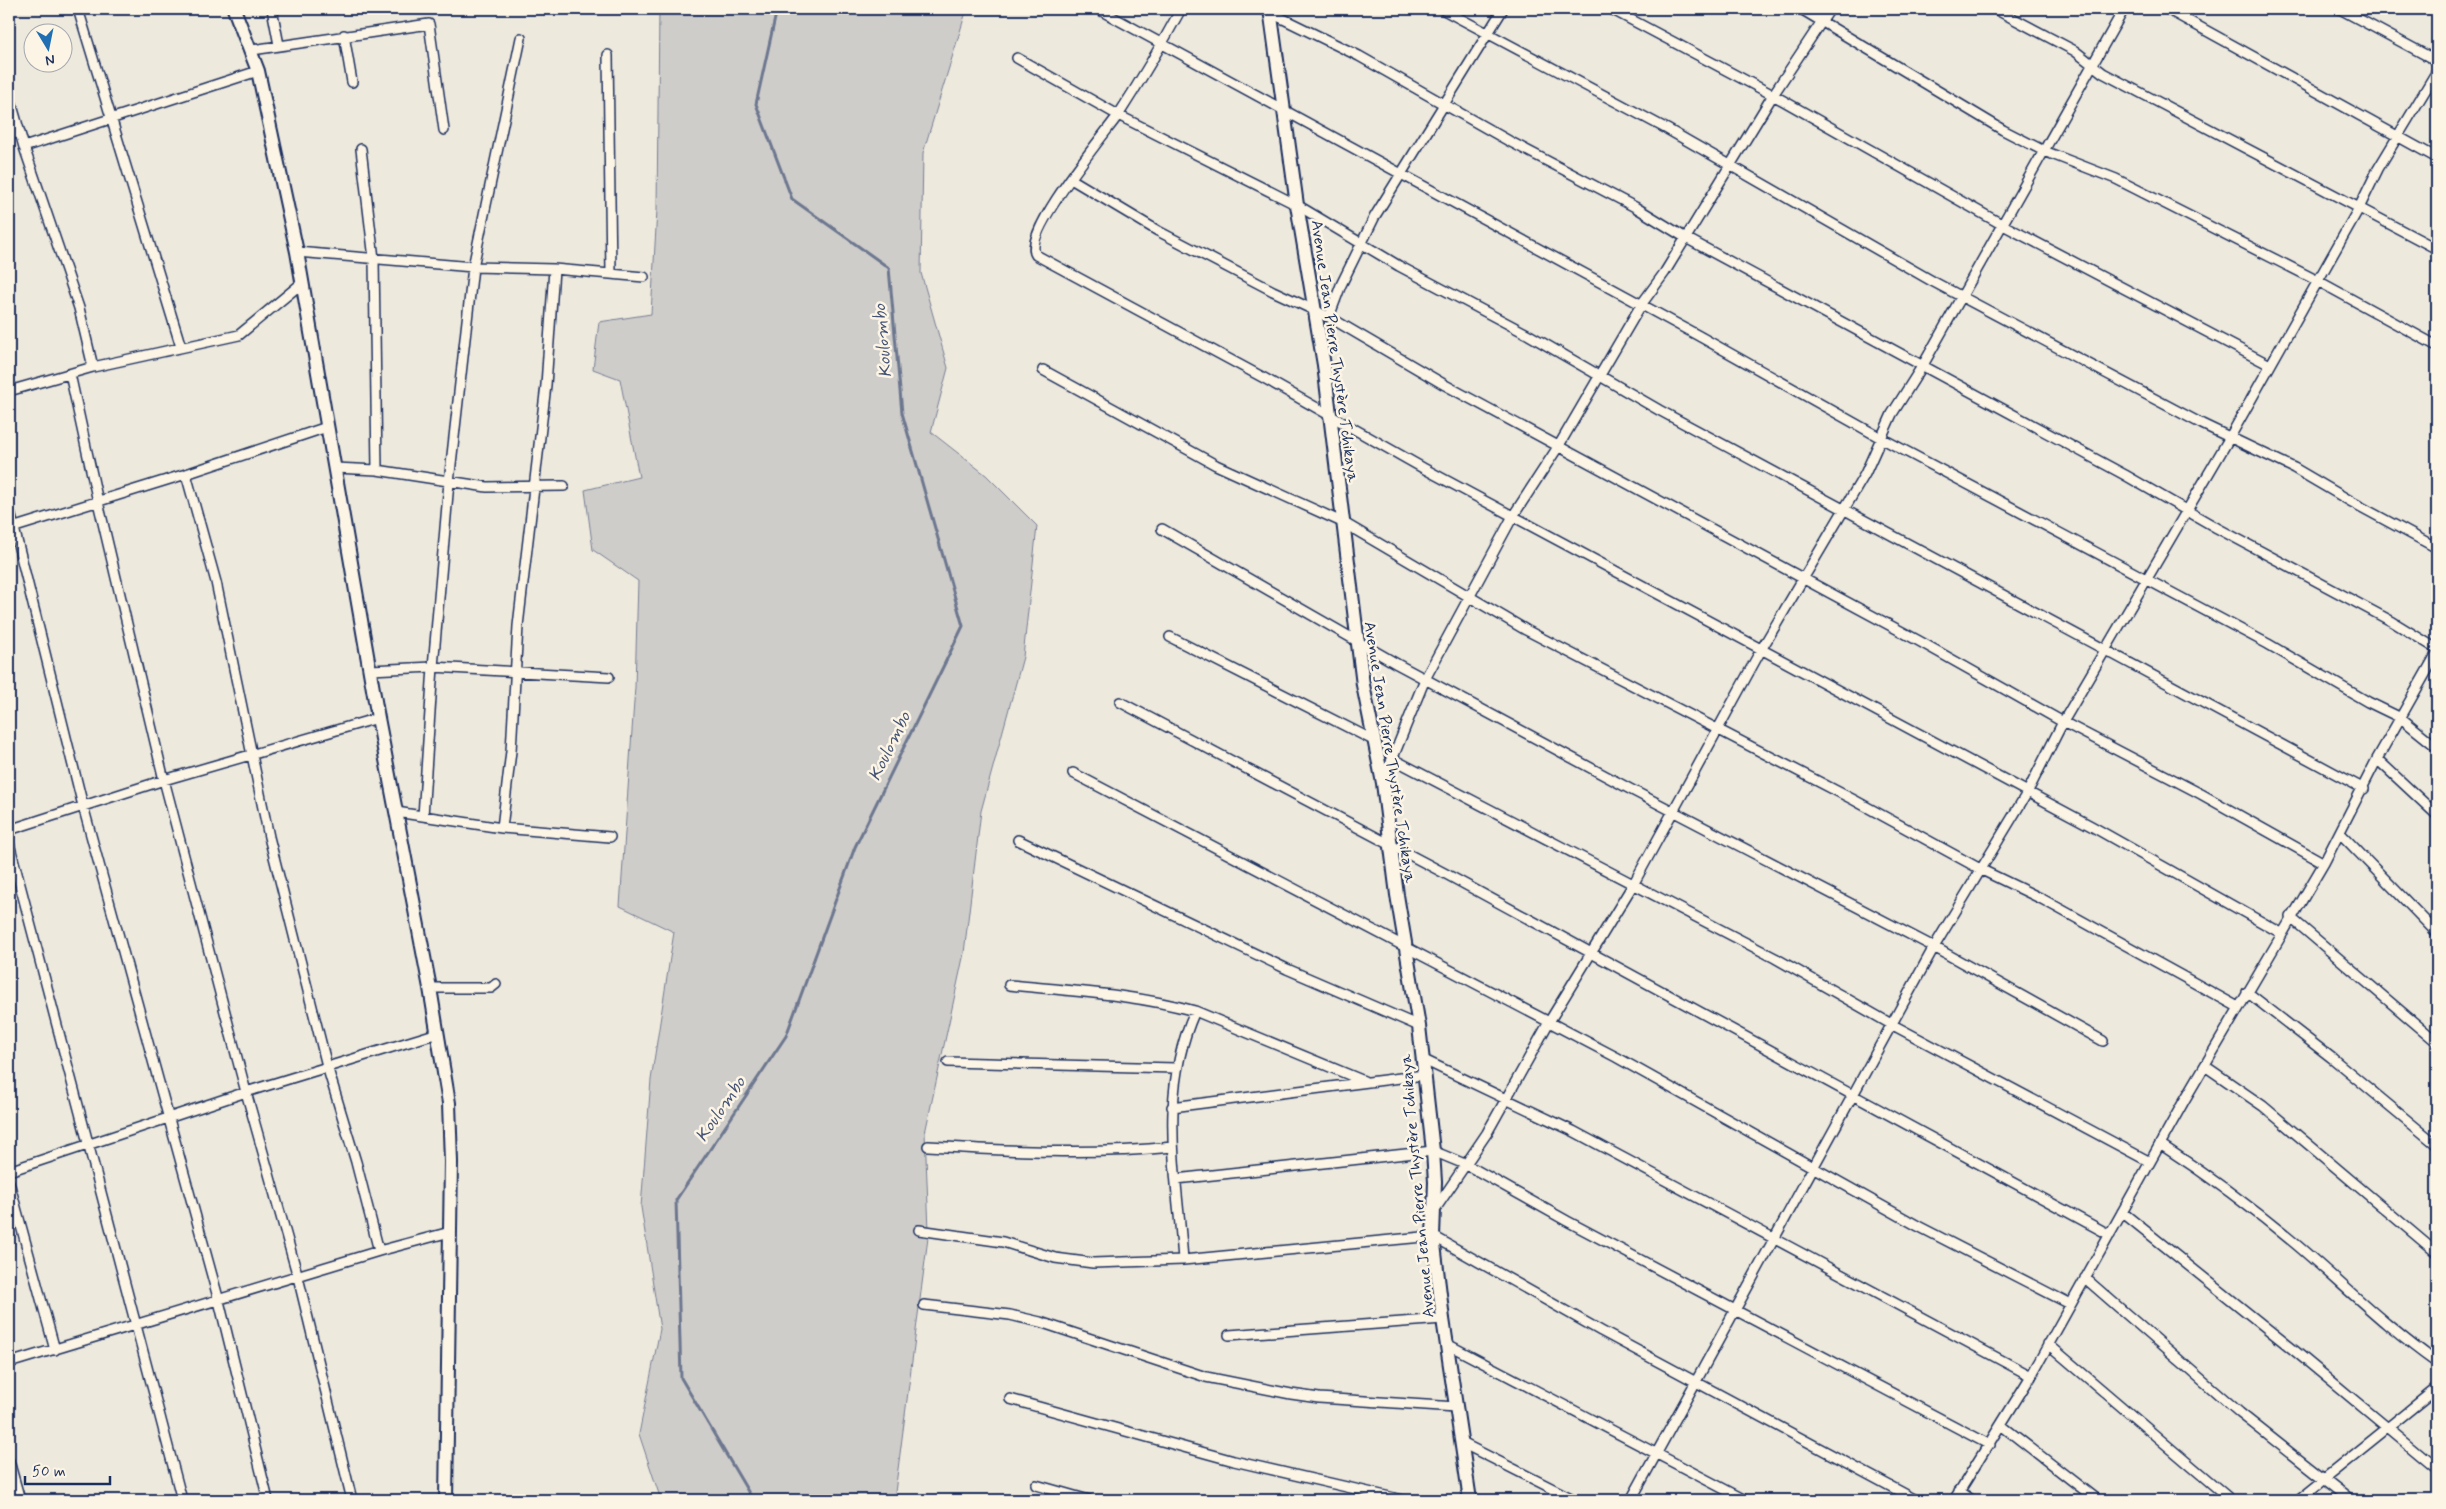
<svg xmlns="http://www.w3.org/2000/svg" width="2446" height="1509" viewBox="0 0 2446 1509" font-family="Mynerve,sans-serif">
	<rect width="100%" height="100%" fill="#eee9dd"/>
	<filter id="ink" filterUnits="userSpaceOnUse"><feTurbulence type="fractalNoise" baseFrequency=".02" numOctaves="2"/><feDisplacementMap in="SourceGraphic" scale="10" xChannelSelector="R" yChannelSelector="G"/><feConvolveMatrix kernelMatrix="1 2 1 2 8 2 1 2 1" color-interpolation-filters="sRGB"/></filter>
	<g filter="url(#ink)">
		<path fill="#cfcdca" stroke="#757e94" d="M659,9h306v6l-42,138 -2,120 27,95 -17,64 55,43 51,51 -14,131 -42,154 -17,142 -39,180 4,97 -35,270h-233l-22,-66 21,-105 -19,-122 10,-127 23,-148 -54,-26 15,-219 3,-106 -45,-31 -8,-60 54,-13 -19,-98 -27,-10 6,-47 52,-8 6,-104z"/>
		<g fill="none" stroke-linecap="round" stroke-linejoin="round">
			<path stroke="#6c778f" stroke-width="3" d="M753,1500l-72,-122 -5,-178 110,-164 69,-189 108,-221 -61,-213 -13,-145 -97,-69 -36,-95 21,-95"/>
			<defs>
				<path id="street" d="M78,9l103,338
					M272,9l7,36
					M1098,9l601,327 182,102 387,206 100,58 33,16 36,29
					M1181,9c-19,35 -40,71 -62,105 -15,21 -98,120 -83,141l228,123 159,90 670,359 188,106
					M1263,9l96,47 150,85 126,66 51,31 439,237 92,53 176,94 44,27
					M1442,9l225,120 265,152 270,143 92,44 58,34 85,46
					M1611,9l162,86 230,130 267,140
					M1801,9l202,121 41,21 72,28 202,102 119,65
					M1995,9l80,42 28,22 334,176
					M2167,9l270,149
					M2340,9l97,52
					M344,35l8,47
					M252,50l177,-26 15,106
					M608,55l3,218
					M1017,58l101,57 179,90 102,61 130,69 130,75 705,379
					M9,95l15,52 55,161 14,59
					M9,135l10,-3
					M24,147l234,-76
					M361,149l13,110 3,211
					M1071,179l87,52 115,60 56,26 116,68 474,256 144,81 138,72 123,69
					M297,252l176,15 81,2 90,8
					M1329,317l12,-32 34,-69 128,-207
					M1043,370l173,95 128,58 182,107 328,170 128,70 60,29 196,108
					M70,374l28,128 66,278 82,312 52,185 54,223
					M9,391l84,-24 146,-32 63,-52
					M335,468l42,2 110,17 77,-1
					M186,474l30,108 53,255 58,229 29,96 23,89
					M9,508l74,298 136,495 49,199
					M9,529l177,-55 141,-47
					M1162,529l235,135 233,125 304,158 169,94
					M1170,637l205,104
					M370,670l63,-3 176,10
					M1120,702l326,172 664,361
					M1391,758l384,200 116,66 259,138
					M2377,759l60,56
					M1073,773l543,284 302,169 152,78
					M1383,782l42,-103 88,-163 45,-69 83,-142 24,-33 108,-177 57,-86
					M396,812l106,16 108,9
					M423,816l10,-149 16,-185 24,-215 48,-229
					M502,828l9,-77 7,-125 28,-241 8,-116
					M9,830l155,-50 214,-62
					M2340,833l97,100
					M1018,840l269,129 132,57
					M9,843l173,657
					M2290,917l147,125
					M1009,985c62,6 125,9 186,26l169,70
					M430,988h61l5,-4
					M2247,992l85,66 105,87
					M1422,1059l151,72 458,245
					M948,1062l227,6
					M2205,1066l58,40 174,147
					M1172,1107l252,-32
					M2160,1144c48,31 94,65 138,102 46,39 89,82 139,117
					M928,1146c82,5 163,9 245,1
					M9,1171l237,-79 192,-59
					M1176,1179l257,-28 34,14 100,56 423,224
					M9,1182l46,168
					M1434,1211l53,-78 62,-111 85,-139 127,-233 104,-176 27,-60 31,-49 201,-356
					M2122,1212l173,139 142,118
					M919,1230l84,12 52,16 38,5 90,-3 250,-24 168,95 315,169
					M1183,1260c-6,-87 -25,-166 12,-249
					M2085,1278l155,135 110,87
					M924,1305l86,10 30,7 166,55 85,17 28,4 137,9
					M1229,1335l214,-16
					M1447,1344l298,156
					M2048,1344l183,156
					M9,1363l370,-112 71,-19
					M1010,1399l224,62 169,39
					M2001,1425l96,75
					M1462,1443l113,57
					M9,1461l11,39
					M1036,1485l53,15
					M1959,1491l13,9
					M1631,1500l303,-553 93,-154 36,-71 167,-285 129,-229 19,-39 59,-98
					M1954,1500l77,-124 153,-275 140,-238 53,-104 60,-106
					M2298,1500l139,-112"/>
				<path id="secondary" d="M234,9l24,62 39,181 81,466 52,270 19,115 2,59 -5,338
					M1270,9l27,196 27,160 39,320 20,98 14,112 22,131 14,125 2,31 -2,54 10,83 27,181"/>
			</defs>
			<use href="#street" stroke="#1b2f5e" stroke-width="12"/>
			<use href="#secondary" stroke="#1b2f5e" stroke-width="16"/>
			<use href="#street" stroke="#fcf5e5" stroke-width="9"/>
			<use href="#secondary" stroke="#fcf5e5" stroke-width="12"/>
		</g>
	</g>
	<g text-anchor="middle" stroke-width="5" stroke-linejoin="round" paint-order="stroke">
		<g font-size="16" fill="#1b2f5e" stroke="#fcf5e5">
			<text transform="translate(1336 351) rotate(82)" y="6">Avenue Jean Pierre Thystère Tchikaya</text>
			<text transform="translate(1391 752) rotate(81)" y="6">Avenue Jean Pierre Thystère Tchikaya</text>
			<text transform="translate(1416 1186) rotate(-95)" y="6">Avenue Jean Pierre Thystère Tchikaya</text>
		</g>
		<g font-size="18" font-style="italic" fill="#445376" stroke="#fcf5e5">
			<text transform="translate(882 341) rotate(-95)" y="6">Koulombo</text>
			<text transform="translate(889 746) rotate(-64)" y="6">Koulombo</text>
			<text transform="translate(720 1109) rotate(-56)" y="6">Koulombo</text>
		</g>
	</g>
	<rect width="2446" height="1509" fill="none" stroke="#fcf5e5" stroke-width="30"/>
	<rect x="15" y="15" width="2416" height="1479" fill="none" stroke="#1b2f5e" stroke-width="2" filter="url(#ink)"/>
	<g transform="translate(48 48) rotate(170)"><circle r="24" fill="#fcf5e5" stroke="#a2a6af"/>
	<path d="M0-4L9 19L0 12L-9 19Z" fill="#1f6fb2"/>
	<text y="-8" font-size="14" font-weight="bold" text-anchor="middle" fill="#1b2f5e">N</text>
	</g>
	<path d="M25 1476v8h85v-8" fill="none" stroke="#1b2f5e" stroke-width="2.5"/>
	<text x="32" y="1476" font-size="15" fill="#1b2f5e" stroke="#fcf5e5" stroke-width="4" paint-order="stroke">50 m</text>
</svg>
